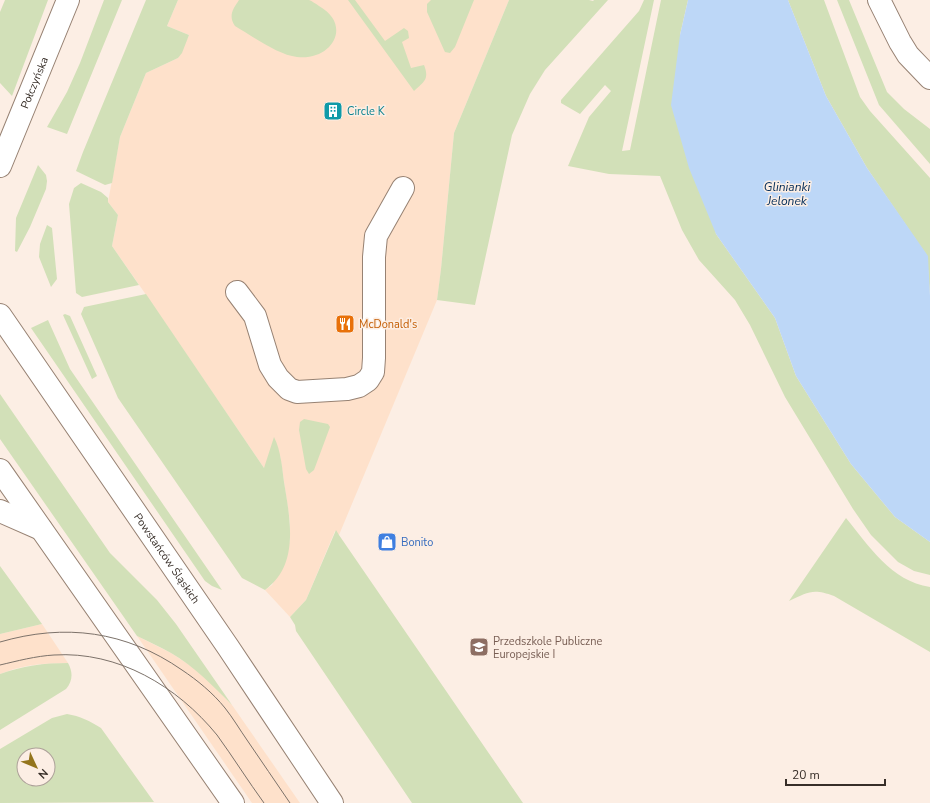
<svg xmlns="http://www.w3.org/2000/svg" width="930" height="803" viewBox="0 0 930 803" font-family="'Nunito Sans',sans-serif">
	<rect width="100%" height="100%" fill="#fceee4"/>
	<path fill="#fee1cb" d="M178,0h331l-55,133 -13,136 -4,31 -98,235 -4,-4 -29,69 -16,17 -25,-27 7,-5 18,-44v-19l-10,-67 -16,13 -122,-179 -30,-43 6,-31 -10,-13 12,-65 26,-64 32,-15 11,-23 -22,-9z
		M42,624l26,39 -27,1 -14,2 -13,3 -14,5v-40z
		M137,636l34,17 20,13 17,14 24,25 68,98h-48z"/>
	<path fill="#d2e0b8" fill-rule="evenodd" d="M5,0h43l-36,96 -12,-13v-71z
		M104,0h18l-55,134 -20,-7 20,-35 13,-29z
		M146,0h32l-11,26 22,9 -7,18 -4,5 -32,15 -26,64 -8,46 -7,2 -29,-14 7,-19z
		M239,0c16,0 32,0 48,0 7,0 15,0 22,0 3,1 7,4 10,6 34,19 13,55 -22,51 -19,-2 -45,-21 -62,-31 -7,-10 -2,-17 4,-26z
		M348,0h7l30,41 19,-13 4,3 1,7 -7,4 9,26 13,-3c6,15 -1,17 -10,26z
		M431,0h43l-19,47 -5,6 -5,-1 -1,-2 -17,-38v-8z
		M509,0h80l4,1 1,-1h14l-63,70 -15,24 -18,41 -37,170 -38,-5 4,-31 13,-136z
		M644,0h10l-32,151 8,-1 31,-150h27l-8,35 36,199 59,84 21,58 55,88 44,53 35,25v33l-16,-4 -16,-9 -27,-27 -18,-26 -68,-112 -35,-72 -15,-25 -36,-40 -17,-30 -22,-54 -51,-2 -41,-8 21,-49 22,-26 -6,-6 -25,29 -19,-11v-3l78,-89z
		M788,0h36l36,97 10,14 60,67v118l-3,-40 -60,-88 -41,-72z
		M837,0h12l38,92 17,17 26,20v35l-51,-59z
		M38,165l8,10 1,6 -1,8 -16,38 -13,25 -2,-1 1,-33z
		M81,183l20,9 7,6v4l10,13 -6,31 27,39 -57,12 -6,-4 -7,-89 5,-16z
		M47,225l5,3 5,51 -6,8 -12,-30 1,-13z
		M146,294l118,174 10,-31c7,14 8,30 10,45 6,37 16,83 -19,108l-23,-12 -124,-180 -37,-84 3,-7z
		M65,314l5,2 27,60 -5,3 -29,-64z
		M48,320l22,49 152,221 -10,-4 -7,-5 -174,-253z
		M0,394l110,159 47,47 19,24 56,81c-19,-19 -38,-39 -61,-52 -11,-6 -23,-12 -34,-17l-137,-197z
		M304,419l24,5 2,3 -16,43 -5,4 -3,-5 -7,-39 1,-8z
		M846,518c23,28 45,63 84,69v65l-96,-56c-21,-8 -26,-4 -45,5z
		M336,530l3,5 184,268h-111l-116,-172 -1,-6 -5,-8 16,-17z
		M0,566l42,58 -42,10z
		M68,663c5,9 5,18 -2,26l-66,41v-56c22,-8 44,-11 68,-11z
		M67,714c13,2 23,7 34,14l53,74 -154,1v-54l52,-31zM24,755h24v24h-24z"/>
	<path fill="#bdd7f7" d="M688,0h100l38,96 41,72 61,88 2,40v246l-35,-25 -44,-53 -55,-88 -21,-58 -59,-84 -27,-66 -18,-63 9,-70z"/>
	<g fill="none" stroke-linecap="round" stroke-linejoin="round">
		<defs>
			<path id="minor" d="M879,0l21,42 8,13 22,23
				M237,292l18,24 15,49 8,13 11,11 8,3 50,-3 12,-3 9,-6 5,-8 1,-14v-101l2,-21 27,-48"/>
			<g id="major">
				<path id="s1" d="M0,166l68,-166"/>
				<path id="s2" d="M0,315l228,332 104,156"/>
				<path d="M0,470l233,333"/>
				<path d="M0,511l41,18"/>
			</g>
		</defs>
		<use href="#minor" stroke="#978273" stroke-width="24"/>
		<use href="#major" stroke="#978273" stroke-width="24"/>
		<use href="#minor" stroke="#fff" stroke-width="22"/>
		<use href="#major" stroke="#fff" stroke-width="22"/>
		<path stroke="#7c726a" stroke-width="1" d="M0,642c65,-19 126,-11 182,28 15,10 31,23 43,38 8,10 15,22 22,32 14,21 29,42 43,63
			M0,665c17,-4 36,-9 54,-10 64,-4 123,31 163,80 16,22 31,46 47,68"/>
	</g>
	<defs>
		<symbol id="building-square" viewBox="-11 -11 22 22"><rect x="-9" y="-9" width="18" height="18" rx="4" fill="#0f9aa8" stroke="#fceee4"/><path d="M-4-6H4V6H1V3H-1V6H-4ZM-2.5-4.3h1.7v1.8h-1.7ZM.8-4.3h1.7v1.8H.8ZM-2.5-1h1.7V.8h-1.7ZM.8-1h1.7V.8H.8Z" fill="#fff"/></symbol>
		<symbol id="restaurant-square" viewBox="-11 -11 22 22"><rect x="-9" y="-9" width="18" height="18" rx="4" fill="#e8710a" stroke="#fceee4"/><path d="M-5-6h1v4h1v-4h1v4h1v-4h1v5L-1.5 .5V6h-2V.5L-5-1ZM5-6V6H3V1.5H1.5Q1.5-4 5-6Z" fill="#fff"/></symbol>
		<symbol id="shop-square" viewBox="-11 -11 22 22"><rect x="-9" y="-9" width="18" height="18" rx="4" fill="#3f7fe0" stroke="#fceee4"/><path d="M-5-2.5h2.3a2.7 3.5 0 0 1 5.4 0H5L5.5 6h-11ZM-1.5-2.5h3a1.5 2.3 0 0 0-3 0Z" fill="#fff"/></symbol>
		<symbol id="school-square" viewBox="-11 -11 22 22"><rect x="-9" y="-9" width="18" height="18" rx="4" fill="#8d6e63" stroke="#fceee4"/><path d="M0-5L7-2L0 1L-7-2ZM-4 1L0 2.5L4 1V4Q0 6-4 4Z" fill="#fff"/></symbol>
	</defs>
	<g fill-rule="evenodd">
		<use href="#building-square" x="322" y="100" width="22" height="22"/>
		<use href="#restaurant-square" x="334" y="313" width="22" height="22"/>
		<use href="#shop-square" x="376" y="531" width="22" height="22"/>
		<use href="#school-square" x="468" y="636" width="22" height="22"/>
	</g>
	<g text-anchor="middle" stroke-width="3" stroke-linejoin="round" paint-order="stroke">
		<g font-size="11" fill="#372e28" stroke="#fceee4">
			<text dy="4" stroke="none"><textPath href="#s1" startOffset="90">Połczyńska</textPath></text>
			<text dy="4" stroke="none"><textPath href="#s2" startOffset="295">Powstańców Śląskich</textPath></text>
		</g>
		<g font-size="11" fill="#0d838f" stroke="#fceee4" text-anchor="start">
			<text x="347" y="115">Circle K</text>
		</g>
		<g font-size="11" fill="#c56008" stroke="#fceee4" text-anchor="start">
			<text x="359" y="328">McDonald's</text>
		</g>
		<g font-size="11" fill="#366cbe" stroke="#fceee4" text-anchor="start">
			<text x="401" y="546">Bonito</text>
		</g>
		<g font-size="11" fill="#785e54" stroke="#fceee4" text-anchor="start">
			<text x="493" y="645">Przedszkole Publiczne<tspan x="493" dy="13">Europejskie I</tspan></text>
		</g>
		<g font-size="12" font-style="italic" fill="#002b58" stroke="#fceee4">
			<text x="787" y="191">Glinianki<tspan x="787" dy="14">Jelonek</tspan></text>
		</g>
	</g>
	<g transform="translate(36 767) rotate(134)"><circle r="19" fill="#fceee4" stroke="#ada199"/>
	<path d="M0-3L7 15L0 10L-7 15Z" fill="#93741b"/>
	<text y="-6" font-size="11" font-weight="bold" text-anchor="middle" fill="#372e28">N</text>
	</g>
	<path d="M786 779v6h99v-6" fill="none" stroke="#372e28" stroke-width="2"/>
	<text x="792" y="779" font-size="12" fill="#372e28" stroke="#fceee4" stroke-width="3" paint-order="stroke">20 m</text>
</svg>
